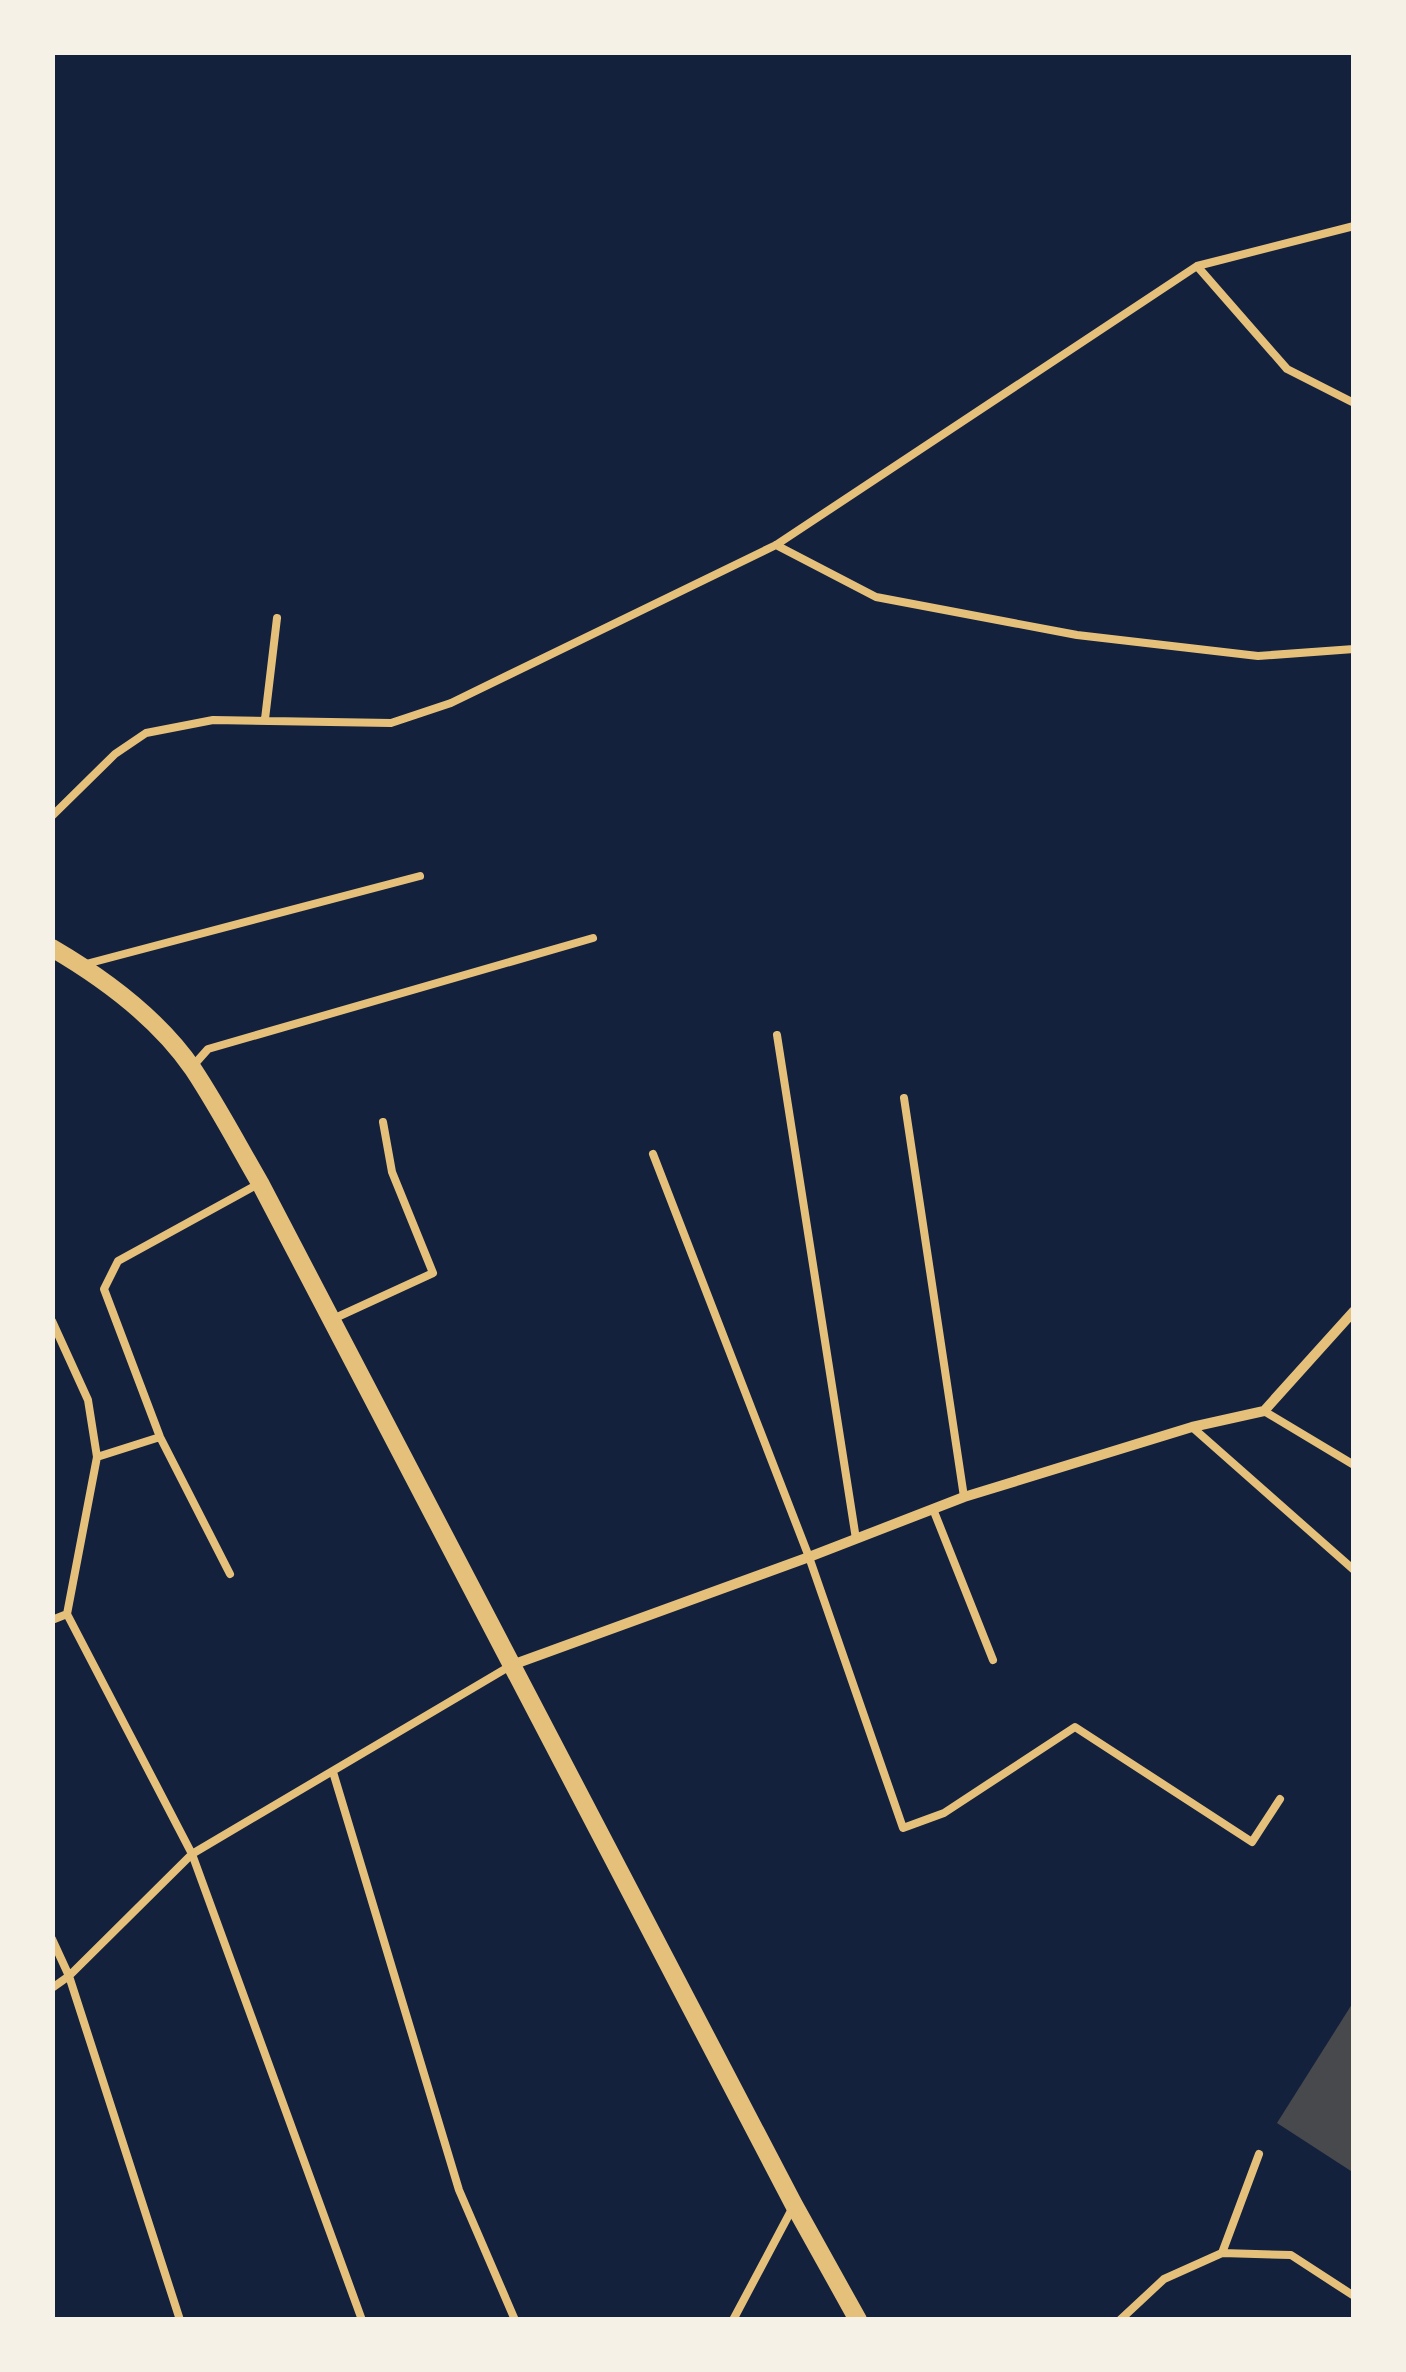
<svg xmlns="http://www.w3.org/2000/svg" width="1406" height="2372" viewBox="0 0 1406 2372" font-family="'Source Sans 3',sans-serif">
	<rect width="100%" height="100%" fill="#14213d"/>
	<path fill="#48494c" d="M1354,2001v172l-77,-50z"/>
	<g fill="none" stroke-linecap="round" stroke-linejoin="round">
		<path stroke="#e5c07b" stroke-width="8" d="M1197,266l90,103 67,34
			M776,545l100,52 201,38 181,21 96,-7
			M265,719l12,-101
			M52,816l63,-62 31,-21 67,-13 178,3 60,-20 325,-158 421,-279 157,-40
			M86,964l334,-88
			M777,1035l79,504
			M192,1067l16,-18 385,-111
			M904,1098l60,399
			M653,1154l156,403 94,271 41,-15 131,-86 177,115 28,-43
			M333,1319l100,-46 -41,-101 -9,-50
			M52,1321l36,79 9,57 -30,157 125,240 170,466
			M1264,1411l90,54
			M1192,1427l162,143
			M97,1457l63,-20
			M933,1509l60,151
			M230,1574l-70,-137 -56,-148 14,-28 142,-78
			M52,1620l15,-6
			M333,1772l126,418 56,130
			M52,1939l17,37 111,344
			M52,1988l17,-12 123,-122 320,-189
			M1222,2253l37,-99
			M733,2320l59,-111
			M1120,2320l44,-41 58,-26 69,2 63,41"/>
		<path stroke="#e5c07b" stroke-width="10" d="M512,1665l297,-108 155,-60 228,-70 72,-16 90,-100"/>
		<path stroke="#e5c07b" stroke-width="18" d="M52,948c53,31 106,70 141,121 24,36 45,76 67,114l534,1022 64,115"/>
	</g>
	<rect width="1406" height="2372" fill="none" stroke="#f6f1e7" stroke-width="110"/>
</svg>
